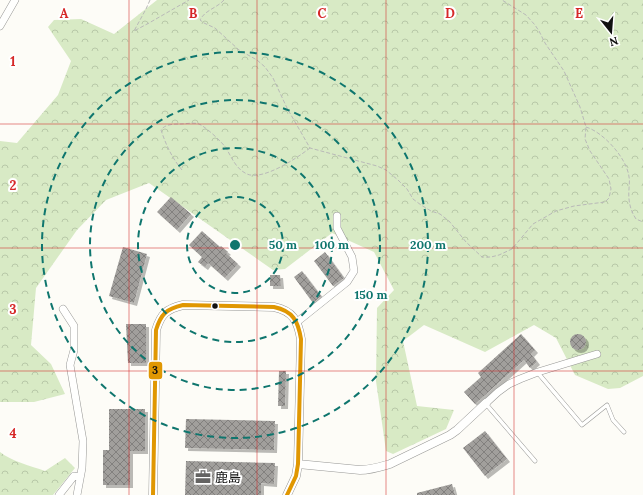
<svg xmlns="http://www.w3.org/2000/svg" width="643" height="495" viewBox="0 0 643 495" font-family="Lora,'Noto Sans JP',serif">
	<defs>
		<pattern id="forest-crowns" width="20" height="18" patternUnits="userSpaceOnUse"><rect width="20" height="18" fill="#d8eac5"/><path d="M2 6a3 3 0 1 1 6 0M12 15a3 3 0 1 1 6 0" fill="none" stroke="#b8c8a8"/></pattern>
		<pattern id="building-cross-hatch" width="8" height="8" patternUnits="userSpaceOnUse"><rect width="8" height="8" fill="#a19f9c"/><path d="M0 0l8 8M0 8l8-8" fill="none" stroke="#82807e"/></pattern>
		<filter id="shadow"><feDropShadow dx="3" dy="3" stdDeviation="0" flood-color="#0004"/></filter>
	</defs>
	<rect width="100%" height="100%" fill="#fdfcf7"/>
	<path fill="url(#forest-crowns)" d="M157,0h486v376l-23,12 -12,1 -33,-14 -19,-37 -22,-13 -49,27 -61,-27 -21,16 14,65 37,4 -8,19 -53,25 -7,-3 -10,-70 1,-73 17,-18 -20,-38 -42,-19 -47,36 -12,1 -124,-87 -43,17 -29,30 -41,58 -5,57 20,19 14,30 -31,8h-34v-261l17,2 41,-48 13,-34 -23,-34 6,-7 27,-1 33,15z
		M0,452c11,9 31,14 45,19l20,-13 10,10 -22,27h-53z"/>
	<path fill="url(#building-cross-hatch)" filter="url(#shadow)" d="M171,197l20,17 -14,16 -20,-18z
		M202,231l18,16 1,-1 7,6 -2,1 12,11 -13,14 -17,-15 -3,4 -7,-5 4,-5 -13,-12z
		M123,247l24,7 -13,49 -25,-7z
		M325,252l19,26 -11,8 -19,-25z
		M302,271l19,25 -8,7 -19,-26z
		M270,275h10l1,11h-11z
		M126,324h20v39h-18z
		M570 342a8 8 0 1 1 16 0a8 8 0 1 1-16 0Z
		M521,334l14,16 -4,4 6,8 -7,6 -6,-8 -49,44 -11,-12 17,-15 -3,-4z
		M279,371h7l-1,35h-7z
		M109,409h36v42h-15v34h-27v-35h6z
		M186,419l89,2 -1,29 -89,-2z
		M485,431l22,28 -22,17 -22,-28z
		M186,461l89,2 -1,21 -13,-1v12h-76z
		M452,484l3,11h-38v-2z"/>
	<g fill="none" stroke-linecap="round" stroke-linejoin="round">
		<defs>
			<path id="service" d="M538,373l44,52 25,-20 6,15 11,12
				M486,404l49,57"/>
			<path id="minor" d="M0,26l15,-26
				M63,309l11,17v24l-4,15 13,76 -1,27 -5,27
				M297,322l50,-40 7,-11 -2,-14 -15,-29v-12
				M486,403l12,-11 11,-8 11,-5 18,-7 59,-18
				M59,495l15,-19 6,1"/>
			<path id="tertiary" d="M298,464l62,6c11,0 20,-3 30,-6l60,-29 7,-5 29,-27
				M153,495l3,-165c5,-16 10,-21 27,-25l91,2c19,4 24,14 27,32l-3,125 -2,12 -9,19"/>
		</defs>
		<use href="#service" stroke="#979795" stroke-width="4.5"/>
		<use href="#minor" stroke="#979795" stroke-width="8"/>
		<use href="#tertiary" stroke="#979795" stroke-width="9"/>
		<path stroke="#b9b9b8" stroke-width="1" stroke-dasharray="4 2" stroke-linecap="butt" d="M150,0l-4,9 -12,22 15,-8 40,-23
			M224,0c-7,8 -19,10 -24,20l4,3 11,5 24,22 18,10 8,7 8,11 14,30 23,40 67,18 9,4 12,10 9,9 6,10 8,6 10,6 9,3 9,7 17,21 16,15h9l8,-2 13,-6 21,-25 23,-13 18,-5 31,-4 4,-4 2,-9 -2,-10 -19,-28 -5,-12 1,-12 -6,-20 -16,-36 -19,-28 -6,-12 -4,-6 -9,-10 -24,-15
			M586,127c17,5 41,31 43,50 1,4 0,8 0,12 -1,11 1,21 7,30l7,3
			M182,170c-10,-12 -16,-25 -21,-40 4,-6 13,-6 19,-6 6,0 14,-2 19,0 7,3 23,18 27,24 6,10 10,21 21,26 16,7 50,-16 63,-26"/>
		<use href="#service" stroke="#fffffe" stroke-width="3.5"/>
		<use href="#minor" stroke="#fffffe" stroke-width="7"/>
		<use href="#tertiary" stroke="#fffffe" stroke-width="8"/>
		<defs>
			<path id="bus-1" d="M153,495l3,-165c5,-16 10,-21 27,-25l91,2c19,4 24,14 27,32l-3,125 -2,12 -9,19"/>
		</defs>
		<use href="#bus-1" stroke="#fff" stroke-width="7"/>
		<use href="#bus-1" stroke="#e09702" stroke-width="4"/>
	</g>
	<path fill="none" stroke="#d62828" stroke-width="1" stroke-opacity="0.55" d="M129,0v495M257,0v495M386,0v495M514,0v495M0,124h643M0,248h643M0,371h643"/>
	<g fill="none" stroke="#0f766e" stroke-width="2" stroke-dasharray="7 5">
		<circle cx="235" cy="245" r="48"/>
		<circle cx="235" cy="245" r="97"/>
		<circle cx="235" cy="245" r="145"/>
		<circle cx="235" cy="245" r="193"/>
	</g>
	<defs>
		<symbol id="office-bare" viewBox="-9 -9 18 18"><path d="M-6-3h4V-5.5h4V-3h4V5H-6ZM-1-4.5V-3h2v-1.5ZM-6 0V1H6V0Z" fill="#646362" stroke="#fff" stroke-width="2.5" paint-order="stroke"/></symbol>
	</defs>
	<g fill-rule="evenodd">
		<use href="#office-bare" x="192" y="466" width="22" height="22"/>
	</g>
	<circle fill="#111" stroke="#fff" stroke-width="1.5" cx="215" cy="306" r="3.5"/>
	<g text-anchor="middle" stroke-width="4" stroke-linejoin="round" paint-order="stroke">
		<g font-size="13" fill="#111" stroke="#fff" text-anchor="start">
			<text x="215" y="482">鹿島</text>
		</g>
	</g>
	<g font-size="13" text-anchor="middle" font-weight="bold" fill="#d62828" stroke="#fff" stroke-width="4" stroke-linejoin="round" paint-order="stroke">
		<text x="64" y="18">A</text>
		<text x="193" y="18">B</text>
		<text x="322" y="18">C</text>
		<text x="450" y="18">D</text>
		<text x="579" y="18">E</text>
		<text x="13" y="66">1</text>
		<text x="13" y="190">2</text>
		<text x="13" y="314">3</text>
		<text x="13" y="438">4</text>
	</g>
	<circle cx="235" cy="245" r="6" fill="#0f766e" stroke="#fff" stroke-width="2"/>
	<g font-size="12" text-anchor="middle" font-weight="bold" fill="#0f766e" stroke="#fff" stroke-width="4" stroke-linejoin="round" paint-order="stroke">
		<text x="283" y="249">50 m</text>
		<text x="332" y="249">100 m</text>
		<text x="428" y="249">200 m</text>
		<text x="371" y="299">150 m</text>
	</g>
	<rect stroke="#fff" stroke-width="1.5" x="148" y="361" width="15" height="19" rx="4" fill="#e09702"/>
	<g font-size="11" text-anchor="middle" font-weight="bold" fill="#111">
		<text x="155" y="374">3</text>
	</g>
	<g transform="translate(611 32) rotate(163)" stroke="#ffffff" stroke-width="3" paint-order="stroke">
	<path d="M0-3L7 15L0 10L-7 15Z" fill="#111111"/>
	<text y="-6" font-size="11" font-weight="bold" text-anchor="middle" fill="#111111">N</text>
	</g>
</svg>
